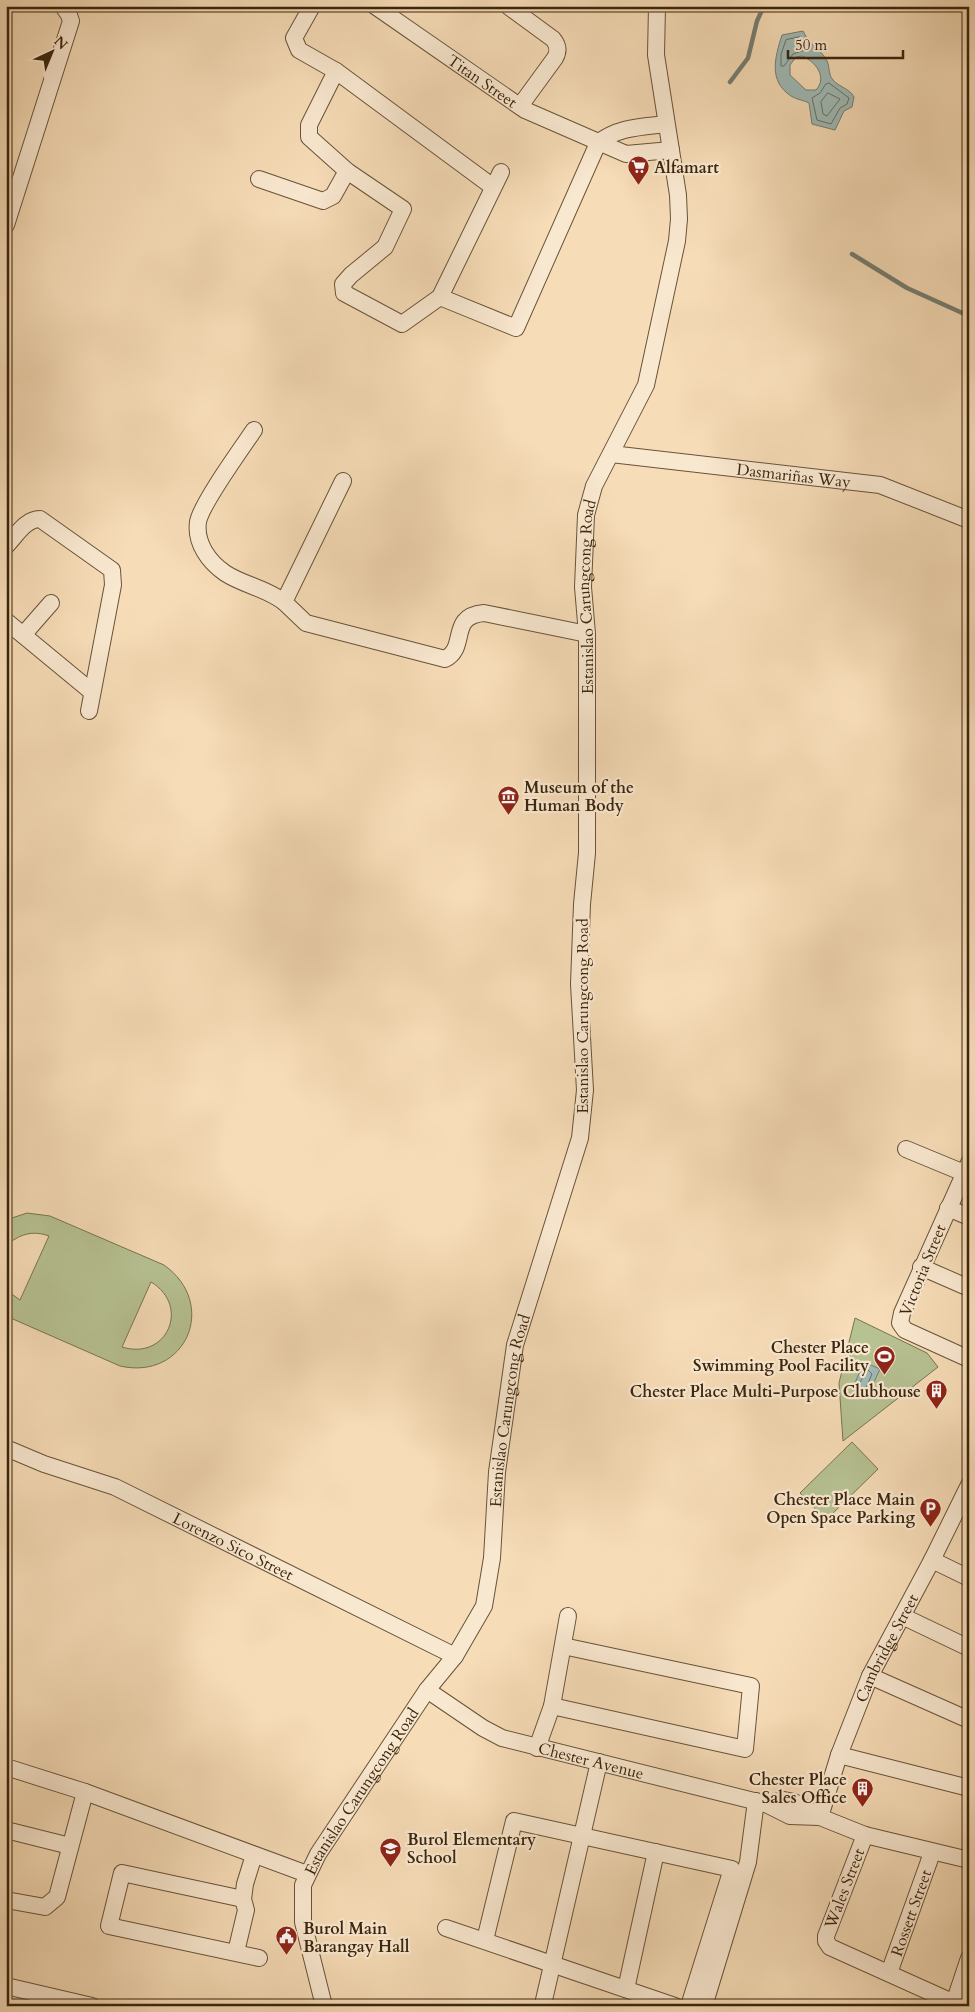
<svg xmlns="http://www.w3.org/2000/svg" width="975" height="2012" viewBox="0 0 975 2012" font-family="Cardo,serif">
	<rect width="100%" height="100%" fill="#f6dcb7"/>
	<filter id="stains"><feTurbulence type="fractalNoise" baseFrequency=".004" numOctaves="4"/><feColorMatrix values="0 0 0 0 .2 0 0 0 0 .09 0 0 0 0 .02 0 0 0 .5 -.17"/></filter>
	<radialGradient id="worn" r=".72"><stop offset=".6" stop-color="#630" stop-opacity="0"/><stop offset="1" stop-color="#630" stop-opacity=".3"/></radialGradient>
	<path fill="#b7c293" stroke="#787450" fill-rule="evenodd" d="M27,1213l23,3 114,49c55,39 22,116 -44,101l-114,-50v-26l14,10 29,-64c-16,-6 -30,-2 -43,10v-26zM151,1282c40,24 16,79 -29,65z
		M855,1318l72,35 11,14 -95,74 -4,-58z
		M852,1442l26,27 -52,51 -26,-27z"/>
	<path fill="#9ebab6" stroke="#767e72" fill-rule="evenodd" d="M803,31c7,15 18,18 24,30 3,6 1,13 6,19 6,7 16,8 21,17l-2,10 -8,4 -9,19 -23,-6 -3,-21c-5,-3 -12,-3 -18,-7 -23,-15 -16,-39 -9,-61zM802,56c13,5 26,21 14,34h-10l-16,-15v-10l6,-8z
		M864,1362l16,7 -11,24 -10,3 -5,-5v-6z"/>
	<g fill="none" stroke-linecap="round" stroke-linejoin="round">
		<path stroke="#6c7062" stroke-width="1" d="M800,37l5,13 -12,4 -9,12h-3v-12l5,-14z
			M826,84l3,-1 20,15 -2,6 -7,4 -9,16 -14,-4 -5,-22 8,-5z
			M828,93l12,6 -13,17 -4,-2 -2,-12z
			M868,1370l4,4 -7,16 -4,1 -3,-5z"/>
		<path stroke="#767e72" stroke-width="4.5" d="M730,82l18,-24 9,-37 7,-15
			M852,254l55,34 62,28"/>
		<defs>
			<g id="minor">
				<path d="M312,6l-18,32 5,12 37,21 157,116"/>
				<path id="s1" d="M375,6l150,104 101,44 45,-4"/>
				<path d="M508,6l45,33c5,6 6,12 2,19l-35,48"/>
				<path d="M336,71l-27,54v12l38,34 56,38 -18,38 -34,28 -8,9 1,9 58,31 38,-27 61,-125"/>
				<path d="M259,179l64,22 10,-5 14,-25"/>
				<path d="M6,225l65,-204 -2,-6 -6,-9"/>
				<path d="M440,297l76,31 82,-185c20,-16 43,-16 68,-19"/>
				<path d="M254,430c-12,18 -53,74 -56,92 -3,21 11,40 27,51 18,12 41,15 59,29"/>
				<path id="s2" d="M611,454l269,31 89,35"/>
				<path d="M343,481l-59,121 22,21 139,36c23,-11 3,-43 39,-46l103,21"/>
				<path d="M6,546c10,-10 19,-27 34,-27l72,51 1,15 -24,126"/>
				<path d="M6,621l86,71"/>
				<path d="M23,635l28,-32"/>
				<path d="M906,1149l58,24"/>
				<path d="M969,1163l-67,150 -2,10 5,7 64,29"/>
				<path d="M948,1208l21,9"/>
				<path d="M921,1267l48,21"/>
				<path id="s3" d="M6,1448l38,16 71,23 340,169"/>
				<path d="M932,1560l37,18"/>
				<path d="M902,1616l67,32"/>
				<path d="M870,1676l99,44"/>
				<path id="s4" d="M427,1690l56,38 19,10 264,66 24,12 30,1"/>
				<path d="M552,1706l193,43 6,-63 -188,-40"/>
				<path d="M537,1748l15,-42 16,-90"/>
				<path d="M839,1755l130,33"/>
				<path d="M6,1767l79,25 222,82"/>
				<path d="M766,1804l18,-4 10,2 26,15 45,18 104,25"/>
				<path id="s5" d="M820,1817l19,-62 31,-79 62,-116 37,-75"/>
				<path d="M6,1830l64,16"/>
				<path d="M865,1835l-39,101v5l4,6 131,59"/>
				<path d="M243,1899l-121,-26 -13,53 150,32"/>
				<path d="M6,1900l39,7 12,-10 28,-105"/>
				<path d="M446,1928l229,78"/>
				<path d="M485,1940l29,-119 218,48 -43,137"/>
				<path d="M236,1952l10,-42 -3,-11 2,-15 9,-29"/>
				<path id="s6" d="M889,1973l43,-120"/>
				<path d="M6,1986l86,20"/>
				<path d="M626,1989l30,-137"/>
				<path d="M544,2000l55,-238"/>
				<path d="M954,2003l15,-45"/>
				<path id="s7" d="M324,2006l-21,-84v-37l15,-31 109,-164 28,-34 29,-50 8,-48 5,-86 18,-127 65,-207 5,-48 -6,-106 3,-80 5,-51v-219l-4,-47 3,-72 8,-29 52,-101 31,-144 2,-22 -1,-24 -22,-140 1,-49"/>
				<path d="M704,2006l44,-144 8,-61"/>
			</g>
		</defs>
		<use href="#minor" stroke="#695338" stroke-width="18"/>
		<use href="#minor" stroke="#f9e8d0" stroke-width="16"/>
	</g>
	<defs>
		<symbol id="supermarket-pin" viewBox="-11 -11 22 30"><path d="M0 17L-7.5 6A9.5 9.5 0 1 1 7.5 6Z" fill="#8f2418" stroke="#f9e8d0"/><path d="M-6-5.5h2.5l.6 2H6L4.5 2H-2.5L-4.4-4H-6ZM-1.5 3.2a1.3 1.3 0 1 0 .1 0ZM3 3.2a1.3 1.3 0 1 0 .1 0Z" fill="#fff"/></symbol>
		<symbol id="museum-pin" viewBox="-11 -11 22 30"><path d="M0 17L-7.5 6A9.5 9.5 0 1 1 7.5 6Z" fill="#8f2418" stroke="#f9e8d0"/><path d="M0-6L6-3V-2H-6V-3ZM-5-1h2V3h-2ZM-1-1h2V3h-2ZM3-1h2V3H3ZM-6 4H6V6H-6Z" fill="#fff"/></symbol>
		<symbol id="stadium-pin" viewBox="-11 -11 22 30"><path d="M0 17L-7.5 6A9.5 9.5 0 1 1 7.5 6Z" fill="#8f2418" stroke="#f9e8d0"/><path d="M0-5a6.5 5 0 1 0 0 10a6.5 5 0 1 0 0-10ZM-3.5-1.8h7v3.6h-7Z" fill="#fff"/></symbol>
		<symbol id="building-pin" viewBox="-11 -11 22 30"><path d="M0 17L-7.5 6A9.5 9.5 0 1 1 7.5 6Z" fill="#8f2418" stroke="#f9e8d0"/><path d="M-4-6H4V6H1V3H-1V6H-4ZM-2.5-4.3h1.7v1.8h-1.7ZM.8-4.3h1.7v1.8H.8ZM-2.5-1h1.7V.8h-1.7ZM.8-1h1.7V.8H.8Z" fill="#fff"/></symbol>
		<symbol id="parking-pin" viewBox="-11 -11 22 30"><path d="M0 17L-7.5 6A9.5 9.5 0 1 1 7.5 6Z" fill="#8f2418" stroke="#f9e8d0"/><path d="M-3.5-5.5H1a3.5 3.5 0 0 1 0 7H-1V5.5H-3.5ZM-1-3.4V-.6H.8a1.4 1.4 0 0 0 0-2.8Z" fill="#fff"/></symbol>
		<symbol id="school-pin" viewBox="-11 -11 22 30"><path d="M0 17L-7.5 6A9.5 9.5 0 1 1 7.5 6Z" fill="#8f2418" stroke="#f9e8d0"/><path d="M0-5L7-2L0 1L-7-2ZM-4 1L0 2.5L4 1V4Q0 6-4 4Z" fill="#fff"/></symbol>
		<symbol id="civic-pin" viewBox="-11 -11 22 30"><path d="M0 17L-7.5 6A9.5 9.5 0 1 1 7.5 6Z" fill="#8f2418" stroke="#f9e8d0"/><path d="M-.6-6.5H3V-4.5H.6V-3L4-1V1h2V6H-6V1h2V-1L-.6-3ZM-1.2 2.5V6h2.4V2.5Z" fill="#fff"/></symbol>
	</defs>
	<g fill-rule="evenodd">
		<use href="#supermarket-pin" x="626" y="154" width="25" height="34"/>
		<use href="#museum-pin" x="496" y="784" width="25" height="34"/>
		<use href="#stadium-pin" x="872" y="1344" width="25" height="34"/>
		<use href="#building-pin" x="924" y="1378" width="25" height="34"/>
		<use href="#parking-pin" x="918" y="1496" width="25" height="34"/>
		<use href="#building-pin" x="850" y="1776" width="25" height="34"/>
		<use href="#school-pin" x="378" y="1836" width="25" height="34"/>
		<use href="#civic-pin" x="274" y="1924" width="25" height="34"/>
	</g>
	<g text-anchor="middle" stroke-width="4.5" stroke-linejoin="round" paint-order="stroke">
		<g font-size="16" fill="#3a250d" stroke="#f9e8d0">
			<text dy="6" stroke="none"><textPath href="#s1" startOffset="131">Titan Street</textPath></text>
			<text dy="6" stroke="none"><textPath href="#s2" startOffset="184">Dasmariñas Way</textPath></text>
			<text dy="6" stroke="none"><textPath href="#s7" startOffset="1479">Estanislao Carungcong Road</textPath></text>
			<text transform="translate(582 1016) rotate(-90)" y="6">Estanislao Carungcong Road</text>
			<text transform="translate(922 1270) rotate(-68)" y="6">Victoria Street</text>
			<text dy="6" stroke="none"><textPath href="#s7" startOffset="654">Estanislao Carungcong Road</textPath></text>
			<text dy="6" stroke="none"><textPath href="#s3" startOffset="248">Lorenzo Sico Street</textPath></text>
			<text dy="6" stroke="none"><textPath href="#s5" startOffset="182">Cambridge Street</textPath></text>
			<text dy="6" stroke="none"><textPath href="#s4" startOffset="181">Chester Avenue</textPath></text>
			<text dy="6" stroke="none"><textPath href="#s7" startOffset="234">Estanislao Carungcong Road</textPath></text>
			<text transform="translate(844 1888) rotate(-69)" y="6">Wales Street</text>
			<text dy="6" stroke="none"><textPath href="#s6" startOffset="64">Rossett Street</textPath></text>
		</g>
		<g font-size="16" font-weight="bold" fill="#3a250d" stroke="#f9e8d0" text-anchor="start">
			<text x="654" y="173">Alfamart</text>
			<text x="524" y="793">Museum of the<tspan x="524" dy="18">Human Body</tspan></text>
			<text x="869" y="1353" text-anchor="end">Chester Place<tspan x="869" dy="18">Swimming Pool Facility</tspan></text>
			<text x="921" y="1397" text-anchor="end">Chester Place Multi-Purpose Clubhouse</text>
			<text x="915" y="1505" text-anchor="end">Chester Place Main<tspan x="915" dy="18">Open Space Parking</tspan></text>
			<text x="847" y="1785" text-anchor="end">Chester Place<tspan x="847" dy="18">Sales Office</tspan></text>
			<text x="407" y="1845">Burol Elementary<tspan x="407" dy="18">School</tspan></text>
			<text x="303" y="1934">Burol Main<tspan x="303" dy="18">Barangay Hall</tspan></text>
		</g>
	</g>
	<rect width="975" height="2012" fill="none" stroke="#f6dcb7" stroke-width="25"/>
	<rect x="8" y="8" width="960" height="1997" fill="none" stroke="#3a250d" stroke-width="2.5"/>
	<rect x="12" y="12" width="950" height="1987" fill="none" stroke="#3a250d"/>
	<g transform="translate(52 52) rotate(44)" stroke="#f9e8d0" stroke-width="4" paint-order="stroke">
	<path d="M0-4L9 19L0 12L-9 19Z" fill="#3a250d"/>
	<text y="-8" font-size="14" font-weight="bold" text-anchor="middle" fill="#3a250d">N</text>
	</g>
	<path d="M788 50v8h115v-8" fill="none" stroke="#3a250d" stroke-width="2.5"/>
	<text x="795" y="50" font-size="15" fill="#3a250d" stroke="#f9e8d0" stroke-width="4" paint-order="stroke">50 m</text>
	<rect width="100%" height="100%" filter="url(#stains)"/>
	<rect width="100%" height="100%" fill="url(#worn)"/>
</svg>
